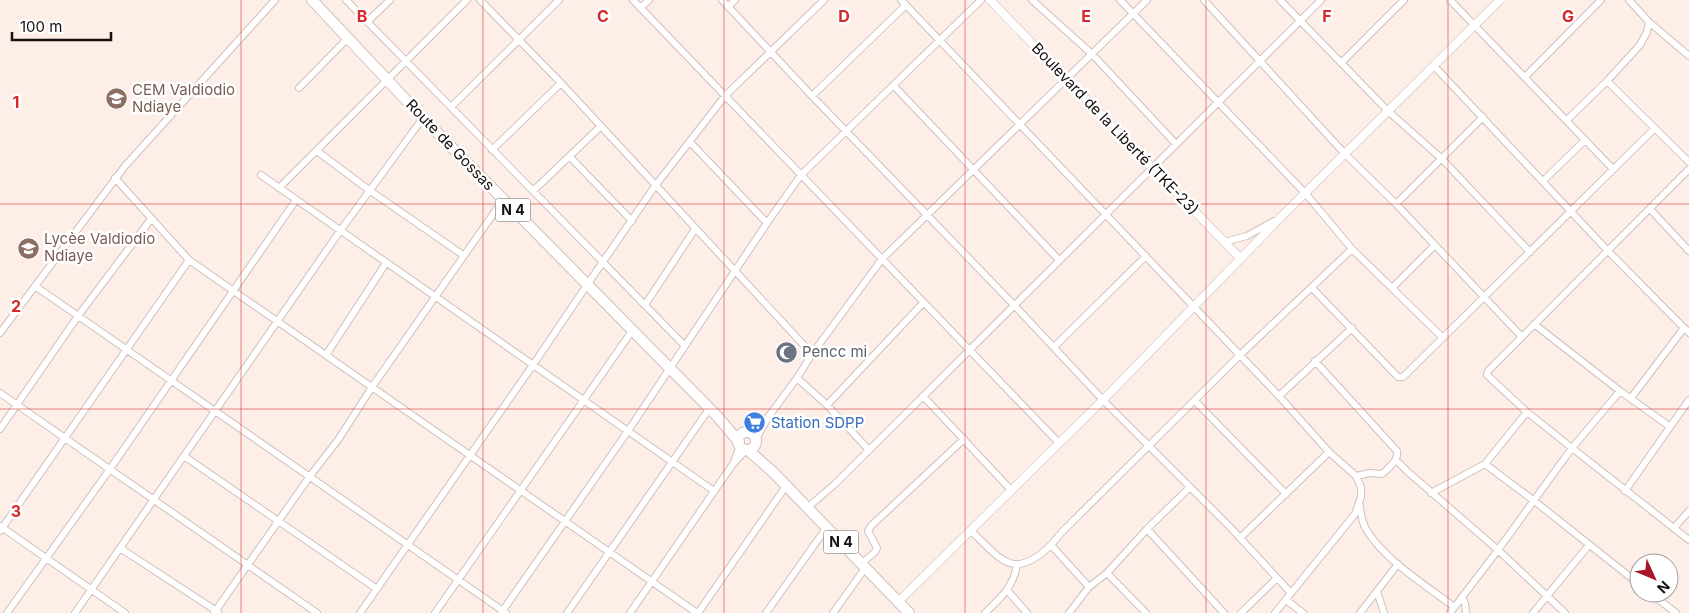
<svg xmlns="http://www.w3.org/2000/svg" width="1689" height="613" viewBox="0 0 1689 613" font-family="Inter,sans-serif">
	<rect width="100%" height="100%" fill="#feeee8"/>
	<g fill="none" stroke-linecap="round" stroke-linejoin="round">
		<defs>
			<path id="minor" d="M346,0l339,346
				M480,0l81,83 251,271
				M633,0l426,443
				M722,0l90,96 202,209 89,95 126,126 62,67
				M901,0l378,396 50,56 27,24 5,11v10l-6,17 -80,99
				M1032,0l60,54 84,90
				M1120,0l186,194 46,55 90,88
				M1204,0l141,154 51,50 126,133
				M1280,0l108,111 54,48 88,93
				M1450,0l163,169
				M1629,0l20,22 40,34
				M728,7l7,-7
				M640,8l9,-8
				M367,22l23,-22
				M1341,63l63,-63
				M1434,66l174,185 81,82
				M1525,77l76,-77
				M1607,81l82,81
				M894,86l165,174
				M299,88l48,-49
				M812,96l94,-91
				M451,107l108,-107
				M1567,120l40,-39 33,-36 7,-13 2,-10
				M690,142l77,81
				M492,150l69,-67
				M317,151l52,39 94,65
				M570,157l62,64
				M1689,169l-201,202 -1,4 40,37 45,36 117,92
				M261,175l453,316
				M115,178l74,82 508,353
				M1543,181l42,-41
				M279,188l188,-188
				M533,191l67,-64
				M1396,204l87,-87
				M1650,209l39,42
				M1224,242l23,-6 27,-15
				M35,286l471,327
				M1312,288l86,89h5l251,-248
				M1392,288l43,-43
				M645,305l50,-76
				M1534,324l86,67 49,35
				M0,333l125,-167 150,-166
				M1054,347l92,-91
				M326,355l60,-92
				M1315,361l82,90c2,10 -9,17 -15,23l-12,-1 -14,3
				M797,378l30,27 42,45
				M0,393l317,220
				M923,396l88,94
				M1279,396l73,-68
				M1631,398l53,-70
				M1195,401l91,93
				M827,405l96,-102
				M769,416l28,-38 15,-24 70,-95 265,-259
				M0,429l78,-113 73,-97
				M751,433l18,-17 -13,23
				M740,446l-7,18 13,-14
				M184,456l193,133
				M1396,460l12,12 90,78 67,63
				M1485,464l48,36 106,84
				M1625,491l64,-91
				M1431,493l54,-29 42,-52
				M1359,502c2,9 2,19 7,27 18,31 60,56 88,78
				M807,508l28,-24 486,-484
				M0,526l125,87
				M1674,528l15,-17
				M1147,529l77,84
				M970,530c31,29 43,52 81,15l38,42 18,-14 40,-44 43,-42
				M0,531l189,-271
				M1240,538l89,-86
				M1051,545l10,-12 179,-178 112,-106
				M120,548l98,64
				M862,563l13,-11 2,-4 -9,-17 3,-5 93,-87
				M1107,573l39,40
				M1007,590l20,23
				M1377,591l7,22
				M1650,593l26,20
				M1462,597l3,7 1,9
				M1286,600l17,13
				M7,613l103,-144 186,-269
				M75,613l265,-382 83,-113
				M214,613l96,-137 28,-36 34,-53 131,-187
				M360,613l173,-248 54,-80 68,-99 70,-90 99,-96
				M435,613l197,-282
				M501,613l127,-182 139,-208 34,-48 180,-175
				M567,613l142,-204
				M630,613l103,-149
				M698,613l88,-127
				M766,613l61,-86
				M833,613l33,-46
				M985,613c16,-16 28,-25 32,-48
				M1069,613l20,-26
				M1241,613l36,-35
				M1360,613l38,-49
				M1450,613l48,-63 74,-102 48,-57
				M1533,613l56,-68"/>
			<path id="tertiary" d="M990,0l250,258
				M898,602l205,-202 179,-184 218,-216"/>
			<path id="primary" d="M312,0l111,118 294,298 22,26
				M738 441a9 9 0 1 1 18 0a9 9 0 1 1-18 0Z
				M748,450l25,22 136,141"/>
		</defs>
		<use href="#minor" stroke="#cfc0ba" stroke-width="8"/>
		<use href="#tertiary" stroke="#cfc0ba" stroke-width="9"/>
		<use href="#primary" stroke="#cfc0ba" stroke-width="12"/>
		<use href="#minor" stroke="#fff" stroke-width="6"/>
		<use href="#tertiary" stroke="#fff" stroke-width="8"/>
		<use href="#primary" stroke="#fff" stroke-width="10"/>
	</g>
	<path fill="none" stroke="#d62828" stroke-width="1" stroke-opacity="0.55" d="M241,0v613M483,0v613M724,0v613M965,0v613M1206,0v613M1448,0v613M0,204h1689M0,409h1689"/>
	<defs>
		<symbol id="school-disc" viewBox="-11 -11 22 22"><circle r="9.5" fill="#8d6e63" stroke="#fff"/><path d="M0-5L7-2L0 1L-7-2ZM-4 1L0 2.5L4 1V4Q0 6-4 4Z" fill="#fff"/></symbol>
		<symbol id="mosque-disc" viewBox="-11 -11 22 22"><circle r="9.5" fill="#6b7280" stroke="#fff"/><path d="M3.5-4.9A6 6 0 1 0 3.5 4.9A5 5 0 1 1 3.5-4.9Z" fill="#fff"/></symbol>
		<symbol id="supermarket-disc" viewBox="-11 -11 22 22"><circle r="9.5" fill="#3f7fe0" stroke="#fff"/><path d="M-6-5.5h2.5l.6 2H6L4.5 2H-2.5L-4.4-4H-6ZM-1.5 3.2a1.3 1.3 0 1 0 .1 0ZM3 3.2a1.3 1.3 0 1 0 .1 0Z" fill="#fff"/></symbol>
	</defs>
	<g fill-rule="evenodd">
		<use href="#school-disc" x="104" y="86" width="25" height="25"/>
		<use href="#school-disc" x="16" y="236" width="25" height="25"/>
		<use href="#mosque-disc" x="774" y="340" width="25" height="25"/>
		<use href="#supermarket-disc" x="742" y="410" width="25" height="25"/>
	</g>
	<g text-anchor="middle" stroke-width="5" stroke-linejoin="round" paint-order="stroke">
		<g fill="#fff" stroke="#5b5756" stroke-width="1">
			<rect x="495.5" y="198.5" width="35" height="23" rx="4"/>
			<rect x="823.5" y="530.5" width="35" height="23" rx="4"/>
		</g>
		<g font-size="14" font-weight="bold" fill="#150f0e">
			<text x="513" y="215">N 4</text>
			<text x="841" y="547">N 4</text>
		</g>
		<g font-size="15" fill="#785e54" stroke="#fff" text-anchor="start">
			<text x="132" y="95">CEM Valdiodio<tspan x="132" dy="17">Ndiaye</tspan></text>
			<text x="44" y="244">Lycèe Valdiodio<tspan x="44" dy="17">Ndiaye</tspan></text>
		</g>
		<g font-size="15" fill="#150f0e" stroke="#fff">
			<text transform="translate(1115 129) rotate(46)" y="5">Boulevard de la Liberté (TKE-23)</text>
			<text transform="translate(450 145) rotate(46)" y="5">Route de Gossas</text>
		</g>
		<g font-size="15" fill="#5b616d" stroke="#fff" text-anchor="start">
			<text x="802" y="357">Pencc mi</text>
		</g>
		<g font-size="15" fill="#366cbe" stroke="#fff" text-anchor="start">
			<text x="771" y="428">Station SDPP</text>
		</g>
	</g>
	<g font-size="16" text-anchor="middle" font-weight="bold" fill="#d62828" stroke="#fff" stroke-width="5" stroke-linejoin="round" paint-order="stroke">
		<text x="362" y="22">B</text>
		<text x="603" y="22">C</text>
		<text x="844" y="22">D</text>
		<text x="1086" y="22">E</text>
		<text x="1327" y="22">F</text>
		<text x="1568" y="22">G</text>
		<text x="16" y="108">1</text>
		<text x="16" y="312">2</text>
		<text x="16" y="517">3</text>
	</g>
	<g transform="translate(1654 578) rotate(134)"><circle r="24" fill="#ffffff" stroke="#a19f9f"/>
	<path d="M0-4L9 19L0 12L-9 19Z" fill="#ab1528"/>
	<text y="-8" font-size="14" font-weight="bold" text-anchor="middle" fill="#150f0e">N</text>
	</g>
	<path d="M12 32v8h99v-8" fill="none" stroke="#150f0e" stroke-width="2.5"/>
	<text x="20" y="32" font-size="15" fill="#150f0e" stroke="#ffffff" stroke-width="4" paint-order="stroke">100 m</text>
</svg>
